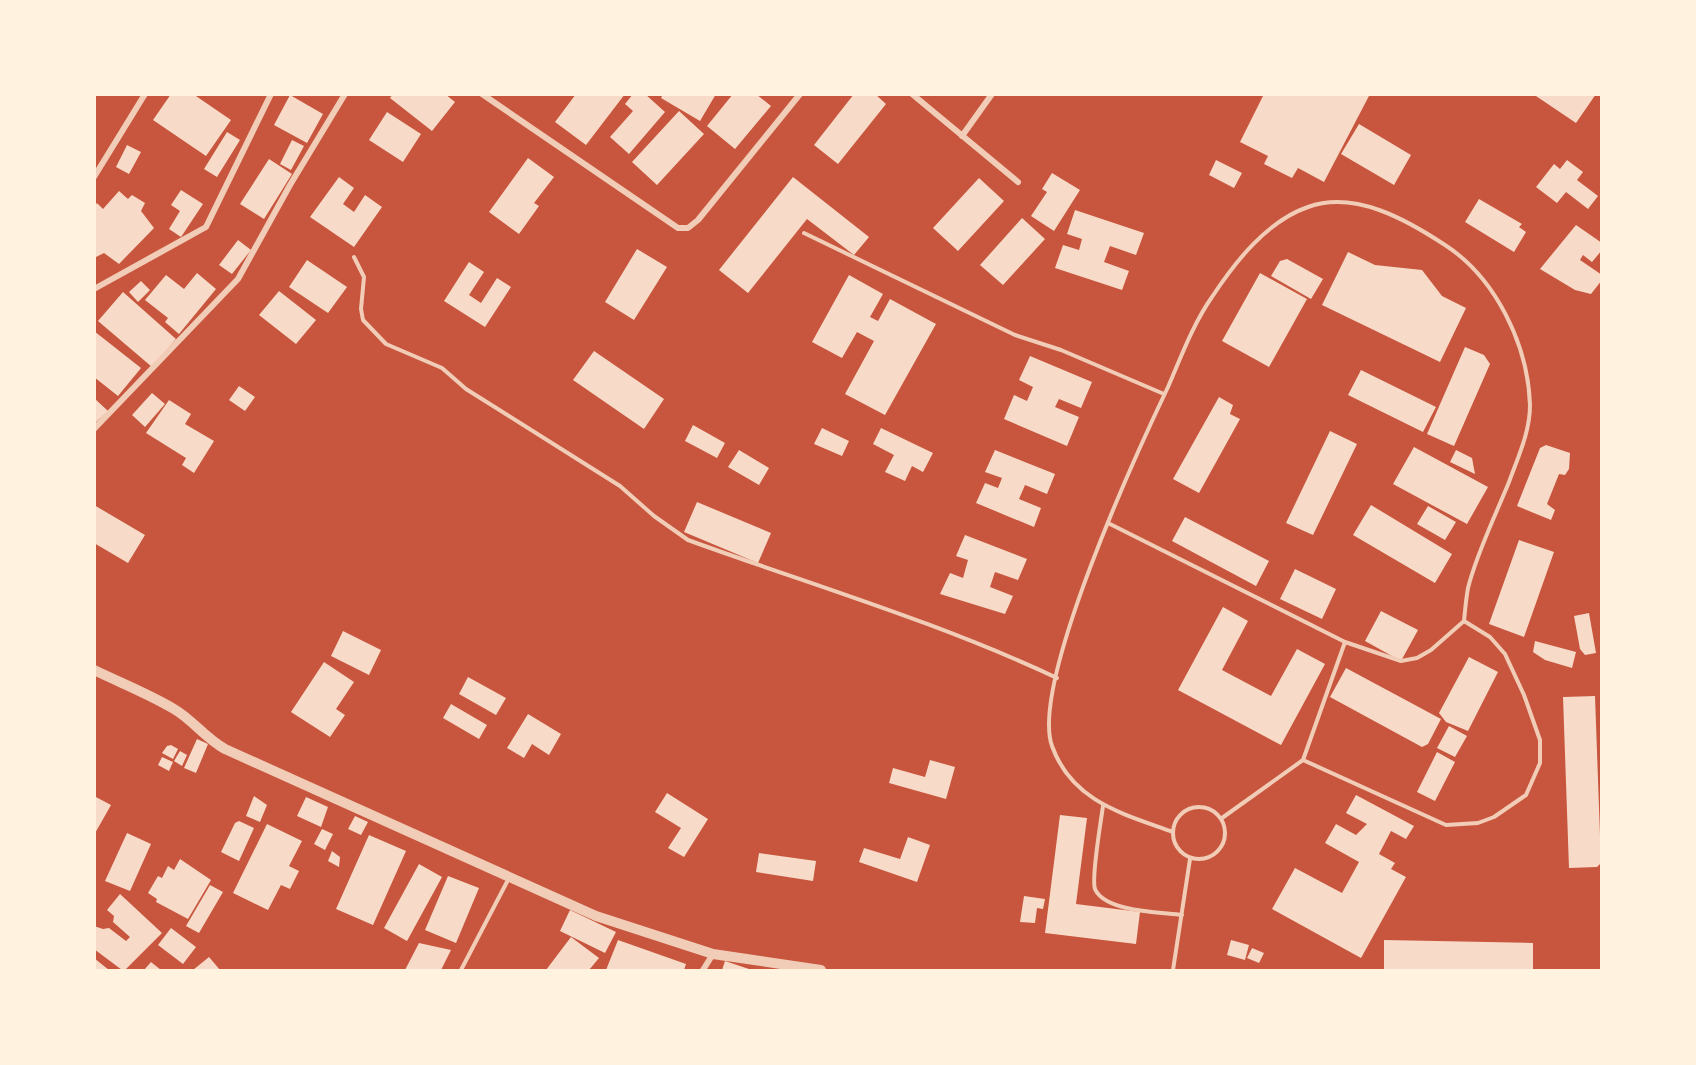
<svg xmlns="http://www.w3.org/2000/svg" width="1696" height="1065" viewBox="0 0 1696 1065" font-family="'DejaVu Sans',sans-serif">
	<rect width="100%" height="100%" fill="#c8553d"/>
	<path fill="#f7dbc8" d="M171,94h22l38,26 -25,36 -53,-36z
		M393,94h52l10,8 -23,29 -42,-33z
		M576,94h49l-39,51 -31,-23z
		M633,94h12l20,18 -36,42 -19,-17 23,-26 -8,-7z
		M663,94h53l-16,27 -39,-23z
		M733,94h23l15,12 -36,43 -28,-23z
		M854,94h21l11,10 -48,60 -24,-19z
		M1264,94h106l-46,88 -26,-14 -6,10 -28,-14 4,-8 -28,-14z
		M1533,94h63l-20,29z
		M290,95l33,19 -16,29 -33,-18z
		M679,111l25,23 -47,51 -25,-23z
		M387,112l34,22 -18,28 -34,-22z
		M1359,124l52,31 -17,30 -53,-31z
		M227,132l13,8 -23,37 -13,-8z
		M292,140l12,6 -13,24 -11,-6z
		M127,145l14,7 -12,22 -13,-7z
		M528,158l26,19 -20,26 5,3 -20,28 -30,-22z
		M269,159l23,15 -28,45 -24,-15z
		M1216,160l26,13 -8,15 -25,-13z
		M1567,160l16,12 -6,8 21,16 -10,13 -22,-17 -9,11 -21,-16 18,-23 6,5z
		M1052,173l28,17 -26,41 -23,-15 16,-24 -5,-3z
		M339,177l15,11 -11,16 11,8 11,-17 17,12 -28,40 -44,-30z
		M793,177l76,60 -15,18 -47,-36 -59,74 -29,-23z
		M979,178l25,23 -46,50 -25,-23z
		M181,190l22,14 -22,33 -12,-8 11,-18 -9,-6z
		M119,191l9,8 4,-4 13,8 -4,8 13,17 -35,36 -15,-11 -10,5v-51l3,-4 6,6z
		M1479,199l43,25 -3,3 7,5 -12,20 -49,-30z
		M1075,210l69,23 -8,22 -26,-9 -6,16 25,9 -7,19 -67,-22 8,-23 16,5 3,-11 -15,-5z
		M1022,218l23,21 -42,46 -23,-20z
		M1576,225l26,18v7l-10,12 -9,-7 -3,5 22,15v5l-11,14 -16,-4 -35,-21z
		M238,240l13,10 -19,24 -13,-9z
		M637,249l30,18 -33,53 -29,-18z
		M1348,252l27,13 47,5 20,26 24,12 -26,54 -118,-57z
		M1287,259l36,20 -12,20 -40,-23 9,-15z
		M307,260l40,27 -19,26 -39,-26z
		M469,262l15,10 -15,23 12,8 16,-25 14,9 -26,40 -41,-26z
		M197,273l19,16 -37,45 -14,-12 3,-4 -23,-18 21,-25 18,14z
		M1260,273l47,26 -38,68 -47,-26z
		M849,275l34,19 -13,23 8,4 12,-22 46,25 -51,91 -40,-21 29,-53 -17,-9 -15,26 -30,-16z
		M141,281l9,9 -12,12 -9,-10z
		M279,291l37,29 -20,24 -37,-29z
		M123,292l53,47 -24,28 -54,-46z
		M94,331l47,37 -23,28 -24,-19z
		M1465,347l19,8 6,9 -36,82 -27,-12z
		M594,351l70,48 -20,30 -71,-49z
		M1030,356l62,26 -11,26 -22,-9 -4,8 24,10 -12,29 -63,-27 10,-24 13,6 6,-14 -14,-7z
		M1361,370l75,37 -13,25 -75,-37z
		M239,386l16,11 -10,14 -16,-11z
		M152,393l13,11 -20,23 -13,-12z
		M1219,397l14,8 -3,9 10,5 -41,74 -26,-14z
		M94,398l14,13 -14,13z
		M169,400l22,14 -6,10 29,17 -20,32 -12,-8 4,-7 -40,-25z
		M693,425l32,18 -8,15 -32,-17z
		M822,428l27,13 -7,15 -28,-12z
		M881,428l52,25 -10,19 -11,-6 -7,15 -20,-9 9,-17 -21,-11z
		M1330,431l27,13 -44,91 -27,-12z
		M1546,445l24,8 -1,16 -4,6 -6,-1 -12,30 8,6 -4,10 -34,-14 23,-58z
		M1414,447l74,40 -21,37 -74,-40z
		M739,450l30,18 -10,17 -31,-18z
		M995,450l60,24 -8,20 -22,-9 -6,14 22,9 -7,19 -58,-24 9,-20 13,5 4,-10 -17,-6z
		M1456,450l16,8 3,16 -25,-12z
		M697,502l74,31 -13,30 -74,-31z
		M94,505l51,30 -17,28 -34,-20z
		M1371,505l81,49 -17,29 -82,-48z
		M1428,506l28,16 -11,18 -28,-16z
		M1185,517l84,44 -13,25 -84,-45z
		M965,535l62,24 -9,21 -23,-8 -5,15 23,9 -8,18 -65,-20 10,-21 13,5 5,-18 -12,-4z
		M1519,540l35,12 -30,85 -35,-13z
		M1295,569l41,20 -14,30 -42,-20z
		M1223,607l25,14 -26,49 49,26 26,-47 28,15 -44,81 -103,-55z
		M1381,611l37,19 -17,31 -36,-20z
		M1589,613l7,40 -11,2 -5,-6 -6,-33z
		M343,631l38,19 -12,25 -38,-19z
		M1535,641l41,11 -4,16 -27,-8 -12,-8z
		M1469,657l29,15 -30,59 -22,-9 -7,-9z
		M324,662l30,20 -18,27 9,6 -15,22 -39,-25z
		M1346,668l95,51 -13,25 -6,3 -92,-50z
		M468,677l38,21 -10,17 -37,-21z
		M1595,696l6,167 -4,4 -28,1 -6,-171z
		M451,704l36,21 -8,14 -36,-21z
		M528,714l33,20 -12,21 -17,-11 -8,14 -17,-10z
		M1449,726l18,10 -12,21 -18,-9z
		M197,739l11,5 -12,29 -12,-5z
		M171,745l7,4 -5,10 -11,-6 5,-7z
		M180,751l7,4 -5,11 -8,-5z
		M1437,752l18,10 -20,39 -18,-9z
		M162,757l11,5 -4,9 -11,-6z
		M930,760l25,7 -9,32 -57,-16 4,-15 32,9z
		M667,793l41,26 -24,38 -16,-9 13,-20 -26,-16z
		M1356,795l58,31 -8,13 -15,-8 -12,23 16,9 -4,6 15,8 -45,81 -89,-49 23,-41 47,25 17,-31 -34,-19 11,-19 20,11 11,-11 -21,-11z
		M94,796l17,9 -17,30z
		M254,796l13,9 -7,17 -14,-6z
		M306,797l22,10 -7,20 -24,-11z
		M1060,815l27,3 -11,86 64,8 -4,32 -91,-11z
		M355,816l13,6 -7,13 -13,-6z
		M239,821l15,7 -15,33 -18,-9 14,-29z
		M267,824l35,17 -13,25 10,5 -9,18 -9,-4 -13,25 -35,-17z
		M322,829l11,5 -8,16 -11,-6z
		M127,833l24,11 -21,47 -25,-10z
		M369,835l37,16 -33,74 -37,-16z
		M908,837l22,8 -13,37 -58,-20 5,-14 36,11z
		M332,851l8,6 -1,10 -11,-6z
		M759,853l57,8 -3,20 -57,-9z
		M180,859l31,21 -23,39 -32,-17 1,-3 -9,-6 10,-17 4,2 6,-12 6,4z
		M419,864l23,13 -35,64 -23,-13z
		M448,876l31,12 -23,55 -31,-13z
		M210,885l13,7 -24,41 -13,-7z
		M120,894l42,39 -37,37h-3l-28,-21v-23l9,3 6,-1 17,13 4,-4 -17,-15 1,-6 -7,-6z
		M1024,896l21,3 -2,10 -6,-1 -2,15 -15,-1z
		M570,910l46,22 -11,21 -45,-22z
		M171,928l25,19 -13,17 -25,-19z
		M571,937l28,21 -10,12h-43z
		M618,940l68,24 -2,6h-78z
		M1231,940l18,5 -4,15 -18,-5z
		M1384,940l149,3v27h-149z
		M419,943l32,7 -10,20h-36z
		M1252,948l12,5 -5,10 -12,-5z
		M209,957l11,13h-27z
		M94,958l15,12h-15z
		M725,961l27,9h-30z
		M151,962l10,8h-17z"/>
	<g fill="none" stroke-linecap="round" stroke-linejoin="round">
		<path stroke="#f1ccb7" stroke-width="4" d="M804,233l211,102 46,15 103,44
			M354,257l10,20 -3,32 2,11 23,24 56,24 24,21 154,97 34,30 34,24c124,45 250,82 369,138
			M1108,523l237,119 56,19 16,-3 14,-8 33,-29c1,-10 2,-22 4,-33 8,-33 28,-74 41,-106 9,-25 21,-50 21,-77 -2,-60 -34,-127 -85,-160 -38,-25 -90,-55 -137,-38 -41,14 -73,55 -96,90 -19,27 -31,60 -44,90 -31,65 -138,297 -116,359 20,56 72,68 121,86
			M1303,760l143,65 32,-2 16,-6 32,-22 14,-32v-23l-16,-45 -19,-41 -15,-17 -26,-16
			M1103,806c-2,15 -12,72 -8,83 10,23 65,23 87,26
			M1173 833a26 26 0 1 1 52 0a26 26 0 1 1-52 0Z
			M1222,818l81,-58 42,-118
			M461,970l48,-92
			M1173,970l17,-111"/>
		<path stroke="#f1ccb7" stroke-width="6" d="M482,94l196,134h10l10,-8 102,-126
			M912,94l106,88
			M962,136l30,-42
			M94,177l51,-83
			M94,289l112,-62 65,-133
			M94,429l144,-150 52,-94 55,-91
			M703,970l10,-16"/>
		<path stroke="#f1ccb7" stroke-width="10" d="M94,670c27,13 55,24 80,39 19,11 31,29 51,40l371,167 117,38 108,16"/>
	</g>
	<rect width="1696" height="1065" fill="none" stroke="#fff3e0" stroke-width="192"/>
</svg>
